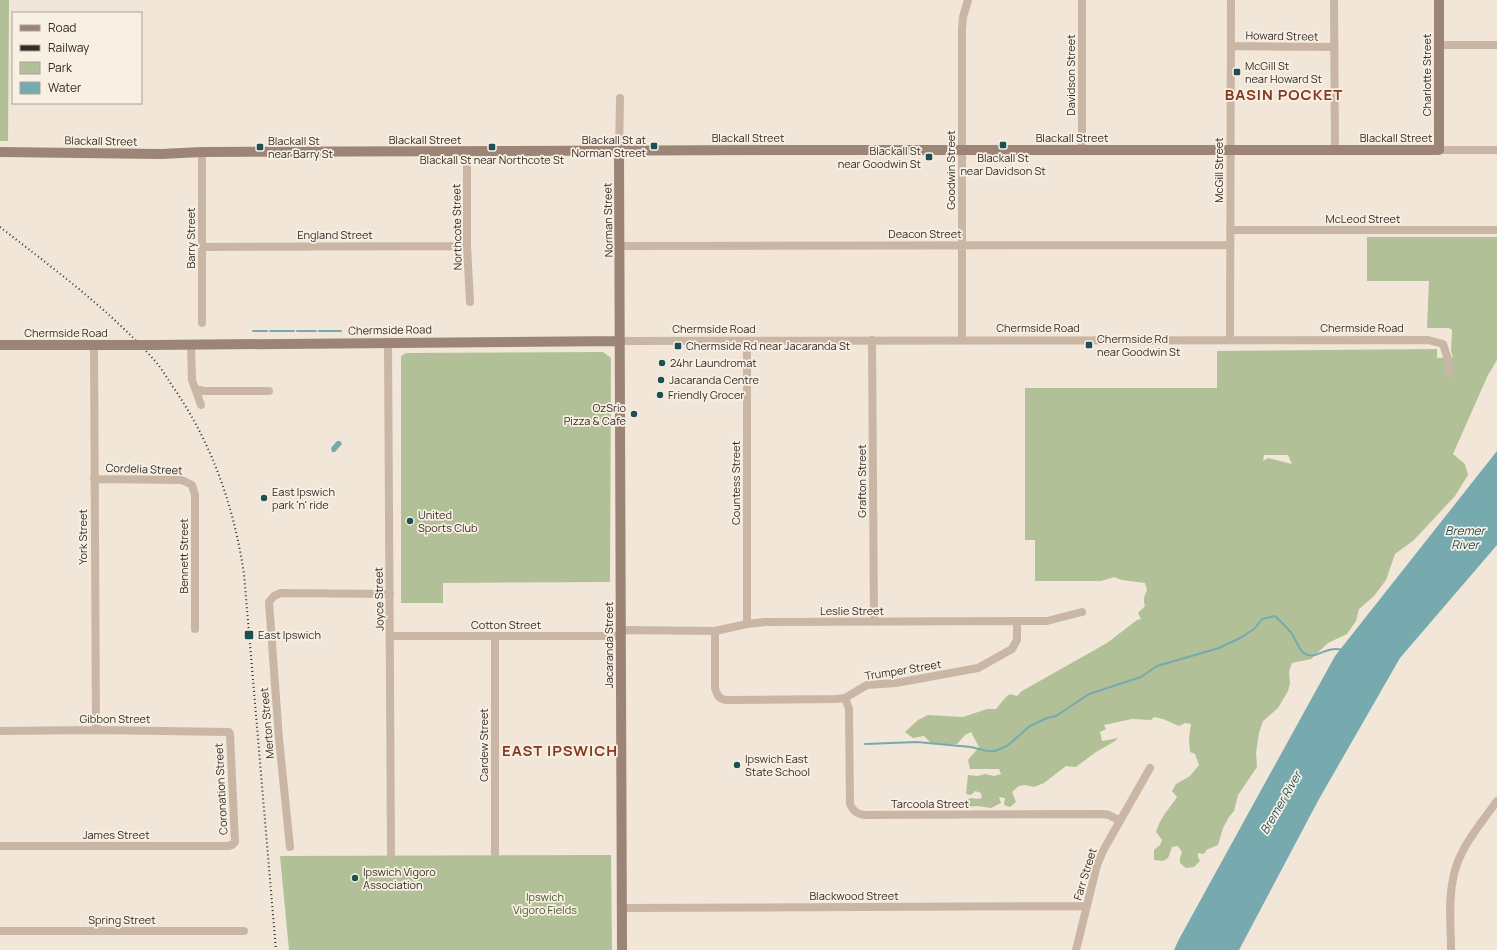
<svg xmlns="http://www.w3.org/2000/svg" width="1497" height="950" viewBox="0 0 1497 950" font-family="Manrope,sans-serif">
	<rect width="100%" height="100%" fill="#f1e6d8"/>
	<path fill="#b2c098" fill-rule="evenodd" d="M0,0h9l-1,141h-8z
		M1367,237h130v123l-9,15 -35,79 12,10 3,11 -13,21 -41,44 -19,14 -9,26 -12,16 -15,13 -3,12 -9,13 -19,9 -17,16 -19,4 -3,9 1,11 -2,8 -10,17 -15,13 -4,12 -3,20 1,14 -19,28 -4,16 -5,6 -6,11 -5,17 -12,5v2l-3,2 -5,-1v4l2,4 -6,6 -8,1 -6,-5v-5l2,-6 -4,-6 -6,1 -4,11 -5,3 -9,-1v-10l6,-5 2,-5 -6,-8c4,-14 13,-23 21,-35l-5,-6 4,-7 14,-8 9,-11 -4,-11 -5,-2 -1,-14 2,-14 -6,-1 -6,3 -16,-7 -9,-2 -3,3 -19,-1 -28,6 2,4 -6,3 2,9 16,-3 -3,3 -19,11 -20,15 -10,-1 -22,17 -10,4 -9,-2 -6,1 -7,6 4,10 -6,5 -6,-2 1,-7 -6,-1 2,6 -10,5 -13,-2 -13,1 -3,-6 10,-3 5,1 5,-1 -1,-5 -6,-2 -4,4 -5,-1 2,-19 9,1 8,-2 9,2 7,-2 -2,-5h-29l-2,-9 11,-13 -8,-15 -6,3 -8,9h-25l-8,-8 -11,2 -8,-6 13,-12 10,-5 35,2 24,-8h9l9,-11 5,-4 7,2 5,-5 85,-48 30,-23 4,-1 -3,-6 7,-7c-2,-6 -1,-10 2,-16l-2,-7 -23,-3 -8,-3 -13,4h-66v-41h-10v-152h192v-37l220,-2v9l16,-1 -2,-6 1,-21 -3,-2h-22l2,-47h-62zM1264,455h24l4,9 -24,-6 -5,3z
		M603,352l8,6 -1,224 -167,1v20h-42v-247l5,-3z
		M611,855l1,95h-323l-9,-94z"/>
	<path fill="#77aaae" d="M337,441h3l2,3 -7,8h-3l-1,-4z
		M1497,451v94l-97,113 -81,141 -80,151h-65l4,-9 157,-285z"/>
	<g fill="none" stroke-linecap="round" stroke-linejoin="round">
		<path stroke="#77aaae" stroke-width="2" d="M253,331h14
			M270,331h24
			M297,331h19
			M319,331h22
			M865,744l52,-2 54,5 16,4h8l12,-5 23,-20 17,-8 9,-2 33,-22 52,-17 16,-11 62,-18 23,-11 12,-8 8,-10 13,-3c6,6 13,12 17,18 6,9 9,25 23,21 9,-3 17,-8 27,-5"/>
		<path stroke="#c9b6a4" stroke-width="8" d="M1082,0v150
			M1334,0l1,150
			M1439,45h58
			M1231,46l103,1
			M1439,150h58
			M619,151l1,-53
			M467,152v94l3,56
			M1230,230h267
			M620,246l610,-1
			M202,247l265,-1
			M202,323v-171
			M872,340l2,282
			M962,340v-311l1,-12 5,-17
			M1230,340l1,-340
			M620,341l808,-1 15,4 6,18v12
			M747,341v283
			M388,342l3,513
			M94,345l2,385
			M191,345l1,35 9,25
			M196,389l8,2h65
			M94,479l88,1 10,5 3,10v134
			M621,630l94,1 32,-7 18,-2 282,-1 35,-9
			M715,631v57c2,7 4,11 11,12l110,-1 9,-1 22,-13 29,-2 82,-15 34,-19 5,-9v-18
			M390,636h231
			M495,636v217
			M845,698l4,11 1,95c3,7 7,11 16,11l237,-1 6,1 11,6
			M0,731l96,-1 133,2 1,2 5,108 -3,3 -4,1h-228
			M290,847l-11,-108 -10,-137 5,-6 7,-3 109,1
			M622,908l465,-2
			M0,931h244
			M1076,950l21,-85 7,-16 46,-81
			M1451,950c0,-23 -3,-48 2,-71 5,-30 27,-54 44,-78"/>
		<path stroke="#9c8576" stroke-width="10" d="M619,151l3,799
			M0,152l161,2 41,-2 597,-2h640v-150
			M0,345h122
			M152,345l468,-4"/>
		<path stroke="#342b26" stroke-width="2" stroke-dasharray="1 3" stroke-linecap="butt" d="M0,227c54,42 110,83 156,135 6,7 11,16 17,25 39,56 61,120 71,187l32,376"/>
		<path stroke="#9c8576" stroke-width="10" d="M122,345h30"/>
	</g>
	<g fill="#1c5055" stroke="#f9f0e4" stroke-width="1.5">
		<rect x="1233" y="68" width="8" height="8" rx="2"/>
		<rect x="999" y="141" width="8" height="8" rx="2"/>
		<rect x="650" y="142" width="8" height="8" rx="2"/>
		<rect x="256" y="143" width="8" height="8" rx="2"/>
		<rect x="488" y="143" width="8" height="8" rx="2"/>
		<rect x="925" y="153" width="8" height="8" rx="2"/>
		<rect x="1085" y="341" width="8" height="8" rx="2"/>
		<rect x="674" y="342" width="8" height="8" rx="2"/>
		<circle cx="662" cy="363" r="4"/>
		<circle cx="661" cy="380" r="4"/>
		<circle cx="660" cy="395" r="4"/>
		<circle cx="634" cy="414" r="4"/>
		<circle cx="264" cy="498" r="4"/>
		<circle cx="410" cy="521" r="4"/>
		<rect x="244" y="630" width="10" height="10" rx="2"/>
		<circle cx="737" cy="765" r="4"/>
		<circle cx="355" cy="878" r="4"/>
	</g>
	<g text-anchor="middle" stroke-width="3.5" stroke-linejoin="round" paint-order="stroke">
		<g font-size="11" fill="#342b26" stroke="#f9f0e4">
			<text transform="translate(1282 36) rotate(1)" y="4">Howard Street</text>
			<text transform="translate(1071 75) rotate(-90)" y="4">Davidson Street</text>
			<text transform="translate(1427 75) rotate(-90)" y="4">Charlotte Street</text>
			<text x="748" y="142">Blackall Street</text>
			<text x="1072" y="142">Blackall Street</text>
			<text x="1396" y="142">Blackall Street</text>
			<text x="425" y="144">Blackall Street</text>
			<text transform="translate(101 141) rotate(1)" y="4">Blackall Street</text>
			<text transform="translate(951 170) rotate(-90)" y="4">Goodwin Street</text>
			<text transform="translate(1219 170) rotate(-90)" y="4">McGill Street</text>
			<text x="1363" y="223">McLeod Street</text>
			<text transform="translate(608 220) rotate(-91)" y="4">Norman Street</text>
			<text transform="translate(457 227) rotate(-91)" y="4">Northcote Street</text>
			<text x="925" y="238">Deacon Street</text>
			<text x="335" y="239">England Street</text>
			<text transform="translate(191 238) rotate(-90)" y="4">Barry Street</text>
			<text x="1038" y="332">Chermside Road</text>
			<text x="1362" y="332">Chermside Road</text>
			<text x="714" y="333">Chermside Road</text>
			<text transform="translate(390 330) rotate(-1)" y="4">Chermside Road</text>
			<text x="66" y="337">Chermside Road</text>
			<text transform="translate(144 469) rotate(2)" y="4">Cordelia Street</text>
			<text transform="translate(862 481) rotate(-90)" y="4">Grafton Street</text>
			<text transform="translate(736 483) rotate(-90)" y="4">Countess Street</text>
			<text transform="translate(83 537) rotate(-90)" y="4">York Street</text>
			<text transform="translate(184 556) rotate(-90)" y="4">Bennett Street</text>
			<text transform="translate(379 599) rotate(-91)" y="4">Joyce Street</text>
			<text x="852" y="615">Leslie Street</text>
			<text x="506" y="629">Cotton Street</text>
			<text transform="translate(609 645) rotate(-90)" y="4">Jacaranda Street</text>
			<text transform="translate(903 670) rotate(-9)" y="4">Trumper Street</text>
			<text x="115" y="723">Gibbon Street</text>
			<text transform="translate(267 723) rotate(-95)" y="4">Merton Street</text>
			<text transform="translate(484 745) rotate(-90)" y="4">Cardew Street</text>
			<text transform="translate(221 789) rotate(-93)" y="4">Coronation Street</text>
			<text x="930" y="808">Tarcoola Street</text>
			<text x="116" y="839">James Street</text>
			<text transform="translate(1085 874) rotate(-73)" y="4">Farr Street</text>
			<text x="854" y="900">Blackwood Street</text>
			<text x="122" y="924">Spring Street</text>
		</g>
		<g font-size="11" fill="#342b26" stroke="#f9f0e4" text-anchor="start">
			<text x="1245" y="70">McGill St<tspan x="1245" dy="13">near Howard St</tspan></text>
			<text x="646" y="144" text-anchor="end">Blackall St at<tspan x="646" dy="13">Norman Street</tspan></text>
			<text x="268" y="145">Blackall St<tspan x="268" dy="13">near Barry St</tspan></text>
			<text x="921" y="155" text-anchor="end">Blackall St<tspan x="921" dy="13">near Goodwin St</tspan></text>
			<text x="1003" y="162" text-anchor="middle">Blackall St<tspan x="1003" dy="13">near Davidson St</tspan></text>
			<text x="492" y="164" text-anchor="middle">Blackall St near Northcote St</text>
			<text x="1097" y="343">Chermside Rd<tspan x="1097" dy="13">near Goodwin St</tspan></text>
			<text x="686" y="350">Chermside Rd near Jacaranda St</text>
			<text x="670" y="367">24hr Laundromat</text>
			<text x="669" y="384">Jacaranda Centre</text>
			<text x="668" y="399">Friendly Grocer</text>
			<text x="626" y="412" text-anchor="end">OzSrio<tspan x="626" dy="13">Pizza &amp; Cafe</tspan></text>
			<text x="272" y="496">East Ipswich<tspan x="272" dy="13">park 'n' ride</tspan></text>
			<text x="418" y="519">United<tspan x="418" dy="13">Sports Club</tspan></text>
			<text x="258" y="639">East Ipswich</text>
			<text x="745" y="763">Ipswich East<tspan x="745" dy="13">State School</tspan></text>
			<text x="363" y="876">Ipswich Vigoro<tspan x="363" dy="13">Association</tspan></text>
		</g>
		<g font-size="11" fill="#43522a" stroke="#f9f0e4">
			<text x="545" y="901">Ipswich<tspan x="545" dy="13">Vigoro Fields</tspan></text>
		</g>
		<g font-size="12" font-style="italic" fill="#1c5055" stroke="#f9f0e4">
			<text x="1465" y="535">Bremer<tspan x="1465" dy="14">River</tspan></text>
			<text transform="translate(1281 803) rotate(-60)" y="4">Bremer River</text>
		</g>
		<g font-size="15" font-weight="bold" letter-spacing="1" fill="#83391f" stroke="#f9f0e4">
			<text x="1284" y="100">BASIN POCKET</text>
			<text x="560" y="756">EAST IPSWICH</text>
		</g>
	</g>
	<rect x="12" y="12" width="130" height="92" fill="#f9f0e4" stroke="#aaa198"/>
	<rect x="20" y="25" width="20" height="6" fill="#9c8576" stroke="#aaa198"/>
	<text x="48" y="32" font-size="12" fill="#342b26">Road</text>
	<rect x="20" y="45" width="20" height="6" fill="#342b26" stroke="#aaa198"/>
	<text x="48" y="52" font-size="12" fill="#342b26">Railway</text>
	<rect x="20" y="62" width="20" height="12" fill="#b2c098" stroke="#aaa198"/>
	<text x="48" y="72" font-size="12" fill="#342b26">Park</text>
	<rect x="20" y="82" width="20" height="12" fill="#77aaae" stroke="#aaa198"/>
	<text x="48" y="92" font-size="12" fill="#342b26">Water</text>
</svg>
